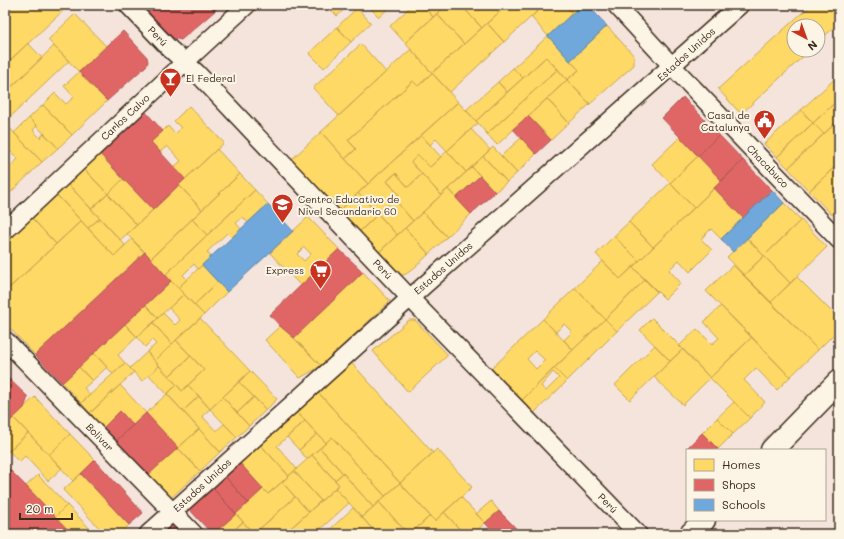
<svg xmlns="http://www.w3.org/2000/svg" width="844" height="539" viewBox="0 0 844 539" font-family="Mali,sans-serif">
	<rect width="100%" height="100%" fill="#f5e4db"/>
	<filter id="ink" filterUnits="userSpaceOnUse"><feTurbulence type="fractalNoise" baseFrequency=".025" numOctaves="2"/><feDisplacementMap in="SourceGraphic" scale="8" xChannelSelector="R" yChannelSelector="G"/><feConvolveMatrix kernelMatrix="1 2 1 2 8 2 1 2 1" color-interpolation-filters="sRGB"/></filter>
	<g filter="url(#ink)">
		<path fill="#ffd966" stroke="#c4a450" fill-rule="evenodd" d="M11,5h58l-64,60v-55z
			M141,5h12l-7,6z
			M327,5h22l-12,11z
			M367,5h25l-13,12z
			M412,5h11l10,12 -28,26 -15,-17z
			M423,5h23l-13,12z
			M446,5h15l21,23 -18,16 -27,-30z
			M461,5h46l-25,23z
			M507,5h37l-40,37 -17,-19z
			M544,5h21l7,8 -24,23 -17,-19z
			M565,5h17l-10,8z
			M812,5h27v18l-21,19v-16h-24v24h16l-69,64 -23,-25 85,-77z
			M357,8l14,15 -20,19 -14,-15z
			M75,14l31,32 -27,26 -31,-32z
			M437,14l27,30 -32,29 -27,-30z
			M487,23l17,19 -54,50 -18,-19z
			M607,26l27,30v9l-44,39 -23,-24 12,-10 -9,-9z
			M337,27l14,15 -27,26 -15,-15z
			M548,36l31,34 -12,10 -21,-23 -23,21 -10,-10z
			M28,43l14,15 -37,35v-28z
			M361,44l25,28 -47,44 -26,-28z
			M54,46l15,15 -64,61v-29z
			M411,49l21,24 -14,13 -5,-5 -65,59 8,9 -11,10 -24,-27z
			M546,57l12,12 -71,65 -11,-13z
			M513,68l10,10 -16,14 -9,-10z
			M558,69l9,11 -70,65 -10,-11z
			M79,72l28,29 -35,34 -29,-30 12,-12 11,11 8,-7 -10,-11z
			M432,73l26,29 -90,82 -23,-25 11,-10 -8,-9 65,-59 5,5z
			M839,75v24l-26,24 -12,-13z
			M567,80l23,24 -21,19 -22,-24z
			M498,82l9,10 -31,29 -10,-11z
			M547,99l22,24 -18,17 -23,-24z
			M839,99v21l-15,14 -11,-11z
			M458,102l20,21 -31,28 -11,-12 -6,6 -9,-10z
			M43,105l29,30 -14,13 -29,-30z
			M189,106l35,37 -39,36 -11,-12 7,-6 -14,-15 -7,6 -9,-10 17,-16 7,8 6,-6 -7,-7z
			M801,110l12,13 -36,34 -13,-13z
			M29,118l8,8 -4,4 7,8 4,-5 14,15 -16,14 -28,-29z
			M5,123l37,39 -36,35 -1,-1v-25l13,-12 -13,-13z
			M813,123l11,11 -36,34 -11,-11z
			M835,123l4,4v36l-30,28 -21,-23z
			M471,129l19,21 -24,22 -19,-21z
			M321,132l47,52 -30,28 -48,-51z
			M421,135l20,22 -11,10 -12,-12 -7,7 11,12 -14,13 -12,-14 -9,8 12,14 -21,19 -20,-21z
			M680,137l18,19 -28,27 -18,-19z
			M521,138l15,16 -19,19 -16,-17z
			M493,147l24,26 -10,9 -24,-26z
			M217,149l23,25 -38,36 -23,-25z
			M447,151l19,21 -25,23 -30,-33 7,-7 12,12z
			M98,152l25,27 -15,15 -26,-27z
			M483,156l24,26 -12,10 -23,-25z
			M698,156l24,25 -28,27 -24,-25z
			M839,163v46l-7,6 -23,-24z
			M82,167l26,27 -17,15 -25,-27z
			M472,167l8,9 -24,22 -8,-9z
			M396,173l12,14 14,-13 19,21 -28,26 -19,-22 5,-4 -12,-14z
			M240,174l15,16 -48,45 -15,-16z
			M123,179l30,31 -16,15 -29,-31z
			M66,182l34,36 -12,10 -33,-35z
			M670,183l24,25 -41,39 -24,-25z
			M179,185l23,25 -52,49 -23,-25z
			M714,188l29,30 -22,21 -10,-10 -10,10 11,11 -22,22 -11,-12 -10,10 12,13 -16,16 -32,-32z
			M448,189l23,25 -24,23 -24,-25z
			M255,190l13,14 -20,19 -5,-6 -7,6 5,6 -9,9 -5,-5 -20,19 4,5 -13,12 -4,-5 -11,11 4,4 -9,9 -13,-13z
			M55,193l26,28 -25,23 -26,-28z
			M358,193l20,21 -20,19 -20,-21z
			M108,194l29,31 -17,15 -29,-31z
			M394,199l19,22 -16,14 -19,-21z
			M784,203l17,17 -37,36 -17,-18z
			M423,212l24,25 -18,17 -24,-26z
			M378,214l19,21 -20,19 -19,-21z
			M30,216l26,28 -51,48v-52z
			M308,217l31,32 -38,37 -31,-33zM304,247l7,7 -7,7 -7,-7z
			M100,218l25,27 -11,11 -26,-28z
			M192,219l15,16 -42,40 -15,-16z
			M801,220l26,27 -37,36 -26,-27z
			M81,221l33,35 18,-17 13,13 -110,103 -30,-32v-31z
			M629,222l24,25 -14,14 -25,-25z
			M405,228l24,26 -16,15 -7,5 -7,2 -22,-22z
			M614,236l25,25 -19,18 -24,-25z
			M747,238l17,18 -20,19 -17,-18z
			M764,256l26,27 -19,19 -27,-27z
			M603,261l17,18 13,-12 12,13 -40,39 -30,-31z
			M202,265l16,17 -24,23 -16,-17z
			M733,265l85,85 -28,27 -84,-86z
			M363,272l27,29 -69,65 -27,-28z
			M797,277l42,42v10l-21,21 -47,-48z
			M645,280l12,12 -40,39 -12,-12z
			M171,281l13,13 -26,24 -12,-13z
			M218,282l9,10 -23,23 -10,-10z
			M575,288l30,31 -32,31 -9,-10 8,-8 -8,-8 -8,8 -13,-13z
			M184,294l20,21 -32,29 -19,-21 10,-10 12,12 5,-5 -11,-12z
			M146,305l12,13 -21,19 -12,-13z
			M721,306l31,31 -42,41 -31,-32 18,-17 15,15 7,-6 -15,-16z
			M200,318l50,53 -40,38 -22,-24 16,-15 -28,-30z
			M652,318l31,31 -13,12 -30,-31z
			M543,319l30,31 -54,53 -31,-31zM535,351l10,9 -9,9 -9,-10z
			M605,319l12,12 -50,50 -13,-13z
			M409,320h6l33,35 -40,37 -35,-41z
			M153,323l19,21 -17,17 -8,-9 9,-8 -4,-4 -7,7 -8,-10z
			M125,324l12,13 -19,18 7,8 -12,11 -19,-21z
			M280,326l14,12 27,28 -21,12 -35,-38z
			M752,337l38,40 -13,13 -21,-22 -12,12 21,22 -15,16 -40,-40z
			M176,340l15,16 -22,20 -14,-15z
			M655,345l15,16 -40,39 -15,-15z
			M683,349l27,29 -27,27 -29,-28z
			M147,352l12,14 -17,15 -12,-13z
			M94,353l13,14 -15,14 -13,-14z
			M191,356l13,14 -22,21 -13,-15z
			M349,360l84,93 -33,30 -84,-93z
			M125,363l9,9 -44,41 -9,-10z
			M159,366l18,19 -10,9 -18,-19z
			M79,367l13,14 -8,7 6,7 -9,8 -19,-20z
			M554,368l13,13 -35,34 -13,-12zM553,372l6,6 -13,13 -5,-5z
			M250,371l27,28 -11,11 -27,-28z
			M239,382l15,15 -17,16 -14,-16z
			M120,385l26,28 -13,12 -13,-14 -17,17 -13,-15z
			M177,385l5,6 6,-6 11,11 -16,15 -16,-17z
			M316,390l84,93 -15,13 -53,-59 -6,6 -31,-33z
			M167,394l32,35 -21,19 -32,-35z
			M199,396l11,13 -8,7 14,15 8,-7 13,13 -17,15 -37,-41z
			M35,397l35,37 -21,21 -36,-38z
			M223,397l26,29 -12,11 -27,-28z
			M254,397l12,13 -17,16 -12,-13z
			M734,402l16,16 -17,16 -16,-16z
			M295,410l10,11 -28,25 20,23 -8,7 -31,-34z
			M13,417l15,16 -23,21v-28z
			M717,418l16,16 -15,15 -16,-16z
			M305,421l12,13 -18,16 -12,-13z
			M199,429l21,23 -20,19 -22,-23z
			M28,433l34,35 -14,13 -23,-25 -6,6 -10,-11z
			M70,434l25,26 -22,21 -24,-26z
			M317,434l9,9 -19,16 -8,-9z
			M332,437l53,59 -12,11 -53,-59z
			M258,442l31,34 -21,18 -30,-33z
			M178,448l22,23 -28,26 -5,1 -20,-22z
			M320,448l23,25 -8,7 -23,-25z
			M437,449l35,38 -37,34 -35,-38z
			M312,455l27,30 -18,16 -27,-30z
			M294,471l27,30 -12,11 -27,-30z
			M343,473l30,34 -11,10 -27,-29 4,-3 -4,-5z
			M81,474l48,51 -9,9h-15l-42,-44z
			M38,475l29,30 -12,12 -29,-31z
			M282,482l13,15 -41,37 -18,-20 27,-25 5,5z
			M400,483l30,33 -20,18h-2l-29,-32z
			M335,488l14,15 -33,30v1h-32z
			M295,497l14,15 -25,22h-30z
			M461,497l24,26 -12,11h-9l-20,-22z
			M491,501l8,10 -14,12 -9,-9z
			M379,502l29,32h-32l-2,-3 -12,-14z
			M67,505l28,29h-23l-17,-17z
			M353,508l21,23 -3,3h-46z
			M444,512l20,22h-54l20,-18 5,5z
			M236,514l7,8 -14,12h-16z
			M243,522l11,12h-25z"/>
		<path fill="#e06666" stroke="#ae5450" d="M153,5h59l4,5 -35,30 -8,-2 -27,-27z
			M626,5h13l-7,6z
			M123,31l24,26 1,5 -2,4 -39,35 -28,-29z
			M683,97l36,38 -21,21 -36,-38z
			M143,109l20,22 -12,11 34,37 -32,31 -55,-58z
			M528,116l23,24 -15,14 -23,-25z
			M719,135l24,25 -21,21 -24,-25z
			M743,160l29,30 -29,28 -29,-30z
			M480,176l15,16 -24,22 -15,-16z
			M339,249l24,23 -69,66 -14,-12 -10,-11z
			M145,252l26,29 -109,102 -27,-28z
			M5,375l23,22 -4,11 -19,18z
			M120,411l13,14 -18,17 -12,-14z
			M146,413l32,35 -31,28 -32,-34z
			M702,433l16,16 -1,1h-28l-2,-2z
			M95,460l48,53 -14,12 -48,-51z
			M238,461l25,28 -15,14 -25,-29z
			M5,465l21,21 46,48h-67z
			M223,474l25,29 -12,11 -26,-29z
			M210,485l26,29 -23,20h-1l-23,-25 3,-7z
			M499,511l12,12 10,11h-26l-10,-11z
			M169,523l10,11h-28z"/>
		<path fill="#6fa8dc" stroke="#5f82a3" d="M582,5h6l19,21 -37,35 -22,-25z
			M772,190l12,13 -51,49 -12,-13z
			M268,204l25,27 -66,61 -25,-27z"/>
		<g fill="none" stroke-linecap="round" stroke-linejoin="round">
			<defs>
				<path id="minor" d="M128,5l42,44 27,24 213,225 228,236
					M616,5l56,61 167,174
					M5,231l180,-169 62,-57
					M5,340l189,194
					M148,534l262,-236 330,-293"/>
				<path id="major" d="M772,450l67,-69
					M691,534l13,-14"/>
			</defs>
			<use href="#minor" stroke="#3b2a1e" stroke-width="20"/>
			<use href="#major" stroke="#3b2a1e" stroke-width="25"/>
			<use href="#minor" stroke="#fcf5e5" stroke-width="17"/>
			<use href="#major" stroke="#fcf5e5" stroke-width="22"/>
		</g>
	</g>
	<defs>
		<symbol id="bar-pin" viewBox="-11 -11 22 30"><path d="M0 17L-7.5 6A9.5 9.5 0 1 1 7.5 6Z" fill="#c8321e" stroke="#fcf5e5"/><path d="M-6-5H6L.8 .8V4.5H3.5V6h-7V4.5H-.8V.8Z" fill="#fff"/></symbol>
		<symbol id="civic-pin" viewBox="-11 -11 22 30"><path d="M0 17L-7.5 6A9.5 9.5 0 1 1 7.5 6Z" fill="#c8321e" stroke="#fcf5e5"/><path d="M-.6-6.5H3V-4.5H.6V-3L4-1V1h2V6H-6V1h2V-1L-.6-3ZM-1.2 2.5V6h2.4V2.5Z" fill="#fff"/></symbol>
		<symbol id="school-pin" viewBox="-11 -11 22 30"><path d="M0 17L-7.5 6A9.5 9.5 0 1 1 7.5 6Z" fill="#c8321e" stroke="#fcf5e5"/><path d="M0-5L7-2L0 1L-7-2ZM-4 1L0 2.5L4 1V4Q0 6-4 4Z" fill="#fff"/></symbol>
		<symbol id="supermarket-pin" viewBox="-11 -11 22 30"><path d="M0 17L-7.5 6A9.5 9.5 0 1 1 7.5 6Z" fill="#c8321e" stroke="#fcf5e5"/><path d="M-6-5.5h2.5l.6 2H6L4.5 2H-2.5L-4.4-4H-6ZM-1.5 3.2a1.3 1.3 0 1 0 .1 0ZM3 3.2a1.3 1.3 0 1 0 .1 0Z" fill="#fff"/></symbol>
	</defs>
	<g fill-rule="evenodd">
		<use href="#bar-pin" x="158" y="66" width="25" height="34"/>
		<use href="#civic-pin" x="752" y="108" width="25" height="34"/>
		<use href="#school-pin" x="270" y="192" width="25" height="34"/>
		<use href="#supermarket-pin" x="308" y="258" width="25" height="34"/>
	</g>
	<g text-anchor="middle" stroke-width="4" stroke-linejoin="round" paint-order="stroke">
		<g font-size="10" fill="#3b2a1e" stroke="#fcf5e5">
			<text transform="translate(158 36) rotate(46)" y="4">Perú</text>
			<text transform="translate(686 54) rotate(-42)" y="4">Estados Unidos</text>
			<text transform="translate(125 117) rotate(-43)" y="4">Carlos Calvo</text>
			<text transform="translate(768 166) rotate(46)" y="4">Chacabuco</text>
			<text transform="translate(443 268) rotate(-41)" y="4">Estados Unidos</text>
			<text transform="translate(383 269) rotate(47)" y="4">Perú</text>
			<text transform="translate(100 437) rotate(46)" y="4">Bolívar</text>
			<text transform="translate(202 485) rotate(-42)" y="4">Estados Unidos</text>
			<text transform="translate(608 503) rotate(46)" y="4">Perú</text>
		</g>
		<g font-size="10" fill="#3b2a1e" stroke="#fcf5e5" text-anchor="start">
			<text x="186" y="82">El Federal</text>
			<text x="750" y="119" text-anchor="end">Casal de<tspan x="750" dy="12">Catalunya</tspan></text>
			<text x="298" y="203">Centro Educativo de<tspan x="298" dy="12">Nivel Secundario 60</tspan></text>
			<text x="304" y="274" text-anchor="end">Express</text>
		</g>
	</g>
	<rect width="844" height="539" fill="none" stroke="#fcf5e5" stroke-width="20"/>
	<rect x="10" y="10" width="824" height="519" fill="none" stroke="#3b2a1e" stroke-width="1.5" filter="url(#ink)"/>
	<rect x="686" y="449" width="140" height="72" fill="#fcf5e5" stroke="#afa495"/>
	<rect x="694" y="459" width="20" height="12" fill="#ffd966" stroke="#afa495"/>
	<text x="722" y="469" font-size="12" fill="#3b2a1e">Homes</text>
	<rect x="694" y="479" width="20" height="12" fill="#e06666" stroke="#afa495"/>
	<text x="722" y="489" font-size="12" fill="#3b2a1e">Shops</text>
	<rect x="694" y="499" width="20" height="12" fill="#6fa8dc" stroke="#afa495"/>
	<text x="722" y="509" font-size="12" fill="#3b2a1e">Schools</text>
	<g transform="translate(806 38) rotate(139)"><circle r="19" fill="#fcf5e5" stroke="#afa495"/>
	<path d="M0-3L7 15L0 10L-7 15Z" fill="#c8321e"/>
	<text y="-6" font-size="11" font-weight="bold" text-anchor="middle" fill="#3b2a1e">N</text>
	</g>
	<path d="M20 513v6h52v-6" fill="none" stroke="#3b2a1e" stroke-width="2"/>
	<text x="26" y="513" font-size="12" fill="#3b2a1e" stroke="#fcf5e5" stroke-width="3" paint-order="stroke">20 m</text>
</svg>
